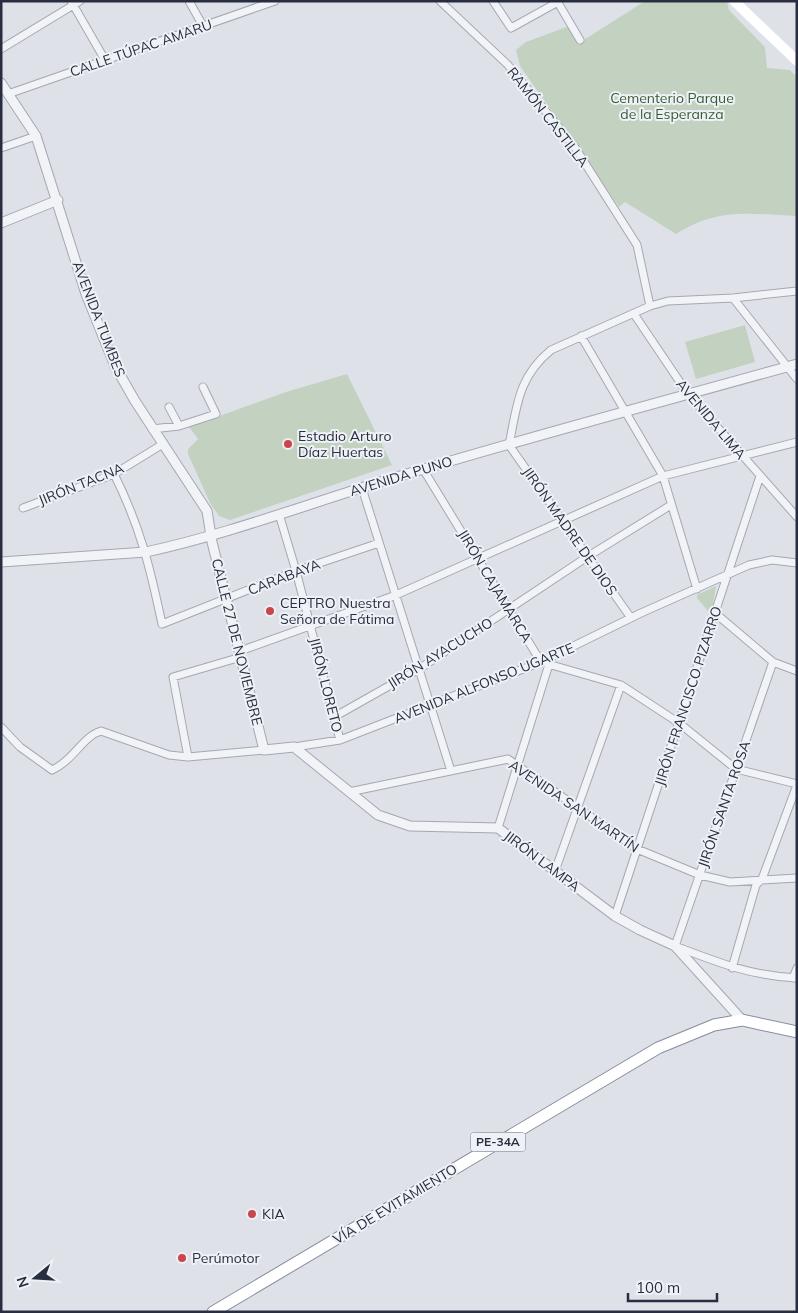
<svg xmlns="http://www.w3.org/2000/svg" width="798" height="1313" viewBox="0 0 798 1313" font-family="Mulish,sans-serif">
	<rect width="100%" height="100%" fill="#dfe1e8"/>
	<path fill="#c3d2c0" d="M645,1h82l2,9 36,37 2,21 23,2 7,7v139c-49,-2 -78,-9 -121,18l-51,-32 -6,5 -99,-141 -4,-16 10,-8 43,-16 10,17z
		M745,325l10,37 -59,17 -11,-37z
		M347,374l45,91 -162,55 -11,-4 -9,-13 -22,-49v-5l10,-10 -9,-12 97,-35z
		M716,586l-4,25h-4l-11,-13v-3z"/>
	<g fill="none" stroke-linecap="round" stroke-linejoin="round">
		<defs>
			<path id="minor" d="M71,1l34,59
				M189,1l14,25
				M440,1l68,64 66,81 63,99 13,61
				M493,1l18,27 47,-26
				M557,1l23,39
				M1,49l79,-48
				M8,94l267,-93
				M1,148l35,-12
				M733,298l64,81
				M634,314l54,80 109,123
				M581,336l82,140 34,113
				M169,407l10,19
				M152,429l27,-3 37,-12 -13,-27
				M423,469l118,193 80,23 58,38 57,46 61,15
				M114,474c26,52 36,93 48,150l134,-53 83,-28
				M362,488l89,283
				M23,508l91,-34 49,-30
				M279,514l17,57 44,169
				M715,613l58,49 24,9
				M631,618l-122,-173c8,-39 9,-68 42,-95l99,-44 18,-5 65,-3 64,-7
				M240,651l156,-56 267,-119 134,-34
				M773,662l-98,284c42,16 76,30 122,32
				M334,717l85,-48 168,-112 84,-52
				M1,727l19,20 32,23c21,-9 31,-34 49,-39l68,24 19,2 76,-7
				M294,747l46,-7 201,-78 100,-49 108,-48 23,-5 25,3
				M188,757l-15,-80 68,-20
				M349,792l159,-33 129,90 63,26 30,7 67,-4
				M498,828l52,-167
				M555,871l66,-186
				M615,916l145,-440
				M732,968l24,-83 6,-6 35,-94
				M793,978l4,-10"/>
			<path id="tertiary" d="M1,83l35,53 50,158 29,72 20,35 72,110 5,31 52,208 30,-3 84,68 32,11 88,2 117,88 25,14 35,16 67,74
				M1,223l57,-23
				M1,562l145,-10c87,-19 169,-51 254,-76 132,-40 265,-75 397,-112"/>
			<path id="trunk" d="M213,1312l445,-264 56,-23 28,-5 55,12"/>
		</defs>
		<use href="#minor" stroke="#a4a8b2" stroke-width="9"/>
		<use href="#tertiary" stroke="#a4a8b2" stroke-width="11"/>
		<use href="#trunk" stroke="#878d9e" stroke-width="13"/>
		<use href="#minor" stroke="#f2f3f6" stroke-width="7"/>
		<use href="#tertiary" stroke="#f2f3f6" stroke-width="9"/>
		<path stroke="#fff" stroke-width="10" d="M734,1l63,60"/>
		<use href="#trunk" stroke="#fff" stroke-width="11"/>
	</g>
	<g fill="#cb464a" stroke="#eef1f6" stroke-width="2">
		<circle cx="288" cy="444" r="5"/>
		<circle cx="270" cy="611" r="5"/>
		<circle cx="252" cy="1214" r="5"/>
		<circle cx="182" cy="1258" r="5"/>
	</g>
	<g text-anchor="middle" stroke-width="4" stroke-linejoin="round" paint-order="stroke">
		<rect fill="#eef1f6" stroke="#636876" stroke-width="1" x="470.5" y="1132.5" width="55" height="19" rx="4"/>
		<g font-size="12" font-weight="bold" fill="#282e3f">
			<text x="498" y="1146">PE-34A</text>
		</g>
		<g font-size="14" fill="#282e3f" stroke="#eef1f6">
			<text transform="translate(141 48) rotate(-19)" y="5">CALLE TÚPAC AMARU</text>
			<text transform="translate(548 117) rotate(52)" y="5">RAMÓN CASTILLA</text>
			<text transform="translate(99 319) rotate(69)" y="5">AVENIDA TUMBES</text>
			<text transform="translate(711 419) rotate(50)" y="5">AVENIDA LIMA</text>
			<text transform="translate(401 476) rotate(-17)" y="5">AVENIDA PUNO</text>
			<text transform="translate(81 484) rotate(-22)" y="5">JIRÓN TACNA</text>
			<text transform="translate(570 531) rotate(55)" y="5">JIRÓN MADRE DE DIOS</text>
			<text transform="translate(284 577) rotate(-21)" y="5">CARABAYA</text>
			<text transform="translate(495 586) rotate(59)" y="5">JIRÓN CAJAMARCA</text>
			<text transform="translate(237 642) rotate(76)" y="5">CALLE 27 DE NOVIEMBRE</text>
			<text transform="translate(440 653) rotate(-32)" y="5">JIRÓN AYACUCHO</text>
			<text transform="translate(484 683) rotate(-22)" y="5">AVENIDA ALFONSO UGARTE</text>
			<text transform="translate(326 685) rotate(76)" y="5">JIRÓN LORETO</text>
			<text transform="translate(688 696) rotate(-72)" y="5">JIRÓN FRANCISCO PIZARRO</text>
			<text transform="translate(724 804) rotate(-71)" y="5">JIRÓN SANTA ROSA</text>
			<text transform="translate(574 806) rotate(34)" y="5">AVENIDA SAN MARTÍN</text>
			<text transform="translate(542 861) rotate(37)" y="5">JIRÓN LAMPA</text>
			<text transform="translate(395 1204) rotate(-31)" y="5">VÍA DE EVITAMIENTO</text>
		</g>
		<g font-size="14" fill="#385a36" stroke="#eef1f6">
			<text x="672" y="103">Cementerio Parque<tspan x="672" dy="16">de la Esperanza</tspan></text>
		</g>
		<g font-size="14" fill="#282e3f" stroke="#eef1f6" text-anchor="start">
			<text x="298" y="441">Estadio Arturo<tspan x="298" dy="16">Díaz Huertas</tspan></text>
			<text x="280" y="608">CEPTRO Nuestra<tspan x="280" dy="16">Señora de Fátima</tspan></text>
			<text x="262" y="1219">KIA</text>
			<text x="192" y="1263">Perúmotor</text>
		</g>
	</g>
	<rect width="798" height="1313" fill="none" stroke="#282e3f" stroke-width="5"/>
	<g transform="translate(35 1278) rotate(252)" stroke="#eef1f6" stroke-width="4" paint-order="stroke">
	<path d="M0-4L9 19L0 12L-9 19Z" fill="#282e3f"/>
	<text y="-8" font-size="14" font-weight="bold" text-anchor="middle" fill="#282e3f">N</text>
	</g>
	<path d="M628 1293v8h89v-8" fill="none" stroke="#282e3f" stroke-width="2.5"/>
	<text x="636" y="1293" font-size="15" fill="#282e3f" stroke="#eef1f6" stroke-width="4" paint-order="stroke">100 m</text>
</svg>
